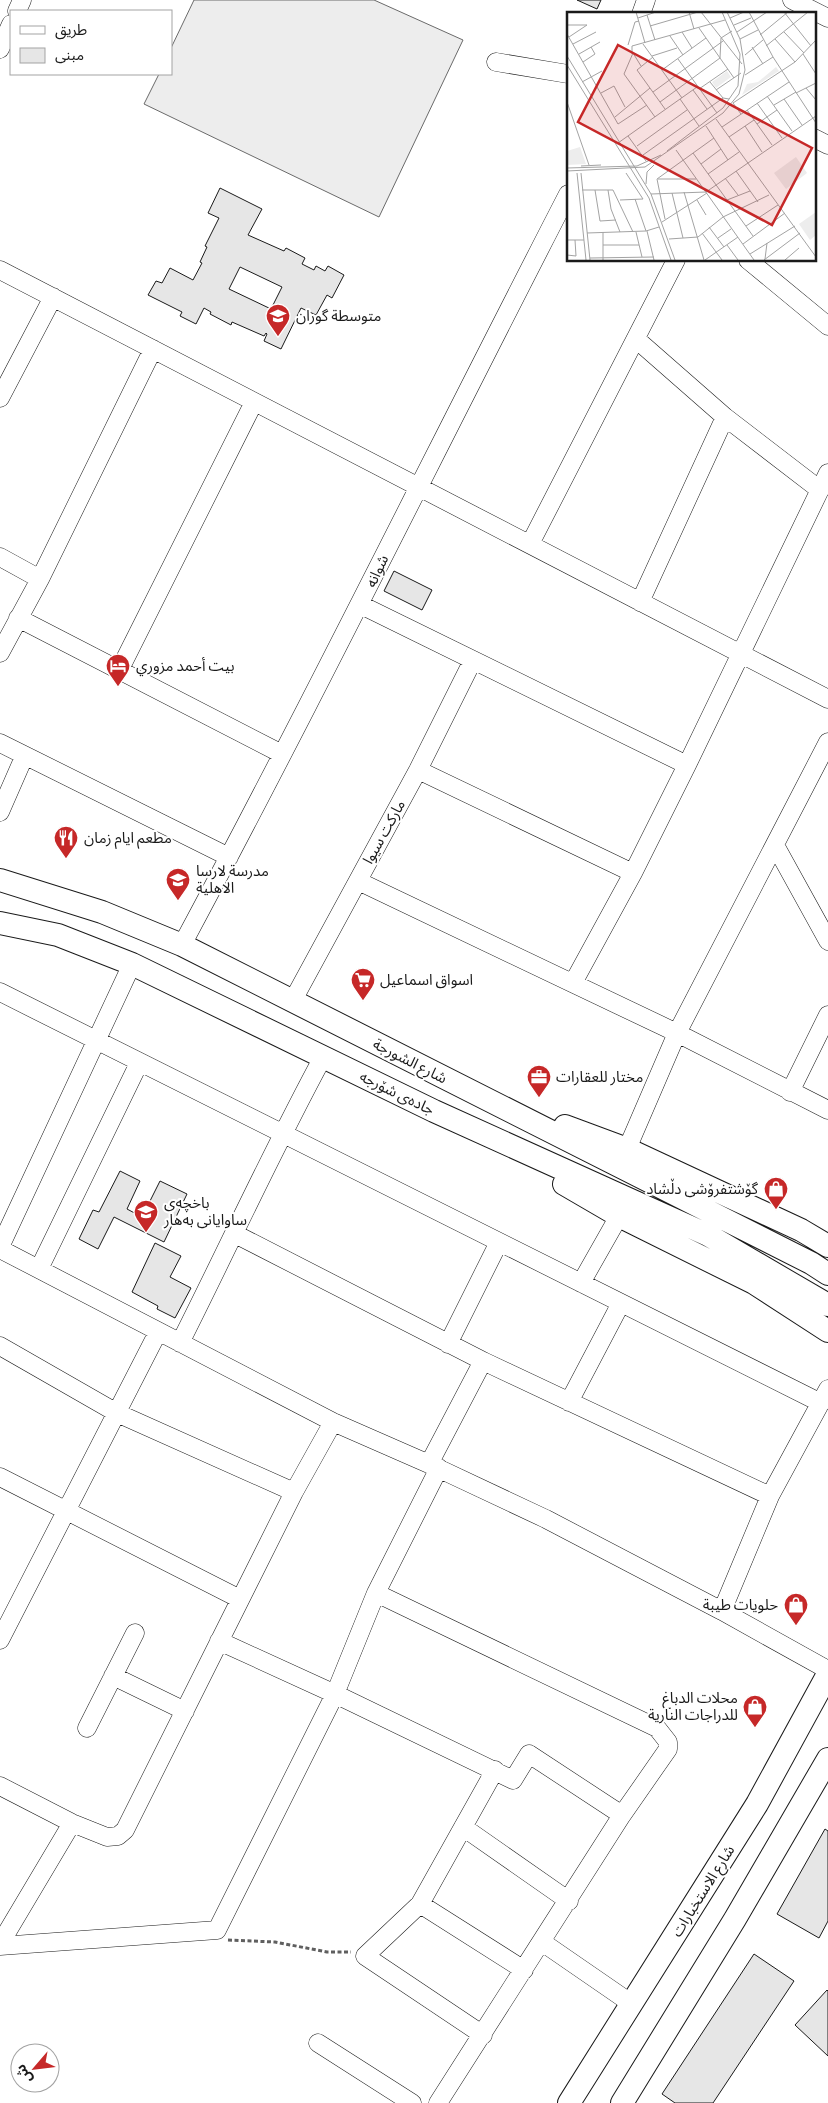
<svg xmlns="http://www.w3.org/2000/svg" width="828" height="2103" viewBox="0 0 828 2103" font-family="'Source Sans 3','Noto Sans Arabic',sans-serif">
	<rect width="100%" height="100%" fill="#fff"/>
	<path fill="#ededed" stroke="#6a6a6a" d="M194,0h180l89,40 -84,177 -235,-113 15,-30h12v-26z"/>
	<path fill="#e6e6e6" stroke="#1a1a1a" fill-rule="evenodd" d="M577,0h24l-4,9z
		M220,188l42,21 -14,26 36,16 2,-3 19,10 -3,6 12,6 2,-4 9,5 3,-5 16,9 -12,23 -5,-3 -11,20 -15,-7 -20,41 -17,-8 3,-7 -1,-1 -2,3 -32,-14 -1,3 -21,-11 1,-2 -7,-4 -8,16 -16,-8 2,-4 -34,-17 8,-14 6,2 8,-15 23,12 9,-17 -2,-1 7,-15 -2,-1 14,-28 -11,-5zM240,267l42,20 -11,22 -42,-20z
		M394,571l38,19 -10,20 -38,-19z
		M120,1171l20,10 -13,28 15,8 18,-36 27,13 -23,48 -50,-25 -16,32 -19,-10 14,-29 6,2z
		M155,1243l26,13 -11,21 21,11 -16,30 -18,-9 1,-3 -26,-14z
		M825,1829l3,2v90l-9,17 -42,-24z
		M754,1954l40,27 -81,122h-38l-13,-9z
		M827,1990l1,1v65l-33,-31z"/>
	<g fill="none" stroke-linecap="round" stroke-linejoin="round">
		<defs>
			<path id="minor" d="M792,0l36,18
				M17,11l5,-11
				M641,14l5,-14
				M0,49l11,-25
				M496,62l72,12
				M814,138l14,7
				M748,260l80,66
				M0,270l828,429
				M636,339l89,78 95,73
				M0,398l53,-101
				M530,544l146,-284
				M0,557l40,22
				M640,602l85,-185
				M361,605l326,160
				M18,618l264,136
				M0,653l40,-74 113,-230
				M119,671l135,-269
				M0,743l229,114
				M418,770l215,103
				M0,812l24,-55
				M775,845l53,96
				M358,881l319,152 151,77
				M182,945c133,-248 257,-501 386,-751
				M573,983l60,-110 54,-108 141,-292
				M0,992l821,411
				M292,1002l126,-232 55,-110
				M790,1092l38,-77
				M627,1149l50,-116 151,-291
				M235,1234l248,127 287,135
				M0,1247l132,-283
				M0,1249l333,173 96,42 117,55 176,92 106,59
				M39,1269l100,-206
				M581,1283l38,-67
				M180,1343c48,-95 92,-192 143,-286
				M448,1344l51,-102
				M0,1346l117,67 177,79
				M569,1402l52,-99
				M429,1464l54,-103
				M0,1477l240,122
				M376,1593l281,135 11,14v7l-46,66 -184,288
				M722,1611l48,-115 58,-107
				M0,1640l158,-308
				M219,1641l116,53 178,86 16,-26 93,61
				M113,1676l72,35
				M87,1728l48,-95
				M0,1786l72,37 35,14 11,-1 7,-6 169,-338 39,-70
				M463,1827l106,74
				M420,1904l104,66
				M542,1942l90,62
				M0,1944l72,-121
				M0,1946l217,-16 118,-236 41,-101 63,-125
				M483,2035l-118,-79 55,-52 75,-134
				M318,2043l94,60"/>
			<path id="major" d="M0,880l102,32 80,33 629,318 17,11
				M0,923l58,12 74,29 302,147 274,124 120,70
				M565,1126l62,23 174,81 27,16
				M564,1184l55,32 135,67 74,48
				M569,2103l188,-299 71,-130
				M622,2103l113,-184 93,-160"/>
		</defs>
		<use href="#minor" stroke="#1a1a1a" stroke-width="19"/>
		<use href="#major" stroke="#1a1a1a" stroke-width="24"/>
		<path stroke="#5f5f5f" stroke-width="3" stroke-dasharray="4 2.5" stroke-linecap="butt" d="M228,1940l47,2 52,10h24"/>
		<use href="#minor" stroke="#fff" stroke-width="18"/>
		<use href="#major" stroke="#fff" stroke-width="22"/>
	</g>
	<defs>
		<symbol id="school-pin" viewBox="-11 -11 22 30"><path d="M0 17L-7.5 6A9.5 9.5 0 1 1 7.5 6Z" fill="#c62828" stroke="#fff"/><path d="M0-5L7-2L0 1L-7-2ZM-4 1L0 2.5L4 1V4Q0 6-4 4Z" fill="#fff"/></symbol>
		<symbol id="hotel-pin" viewBox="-11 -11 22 30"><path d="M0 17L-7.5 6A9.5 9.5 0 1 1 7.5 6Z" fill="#c62828" stroke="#fff"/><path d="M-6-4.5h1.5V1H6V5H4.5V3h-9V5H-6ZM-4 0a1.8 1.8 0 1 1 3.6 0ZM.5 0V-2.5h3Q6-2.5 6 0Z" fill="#fff"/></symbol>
		<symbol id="restaurant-pin" viewBox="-11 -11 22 30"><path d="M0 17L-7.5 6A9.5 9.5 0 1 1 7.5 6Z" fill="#c62828" stroke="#fff"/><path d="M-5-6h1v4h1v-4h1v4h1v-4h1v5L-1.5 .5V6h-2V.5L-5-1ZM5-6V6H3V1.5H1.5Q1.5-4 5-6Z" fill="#fff"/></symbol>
		<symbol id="supermarket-pin" viewBox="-11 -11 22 30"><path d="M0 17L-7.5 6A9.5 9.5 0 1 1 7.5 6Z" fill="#c62828" stroke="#fff"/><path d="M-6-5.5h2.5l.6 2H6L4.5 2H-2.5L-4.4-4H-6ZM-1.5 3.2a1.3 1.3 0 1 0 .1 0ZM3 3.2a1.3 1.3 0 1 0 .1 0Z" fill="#fff"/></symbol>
		<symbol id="office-pin" viewBox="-11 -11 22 30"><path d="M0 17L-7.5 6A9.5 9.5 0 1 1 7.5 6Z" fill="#c62828" stroke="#fff"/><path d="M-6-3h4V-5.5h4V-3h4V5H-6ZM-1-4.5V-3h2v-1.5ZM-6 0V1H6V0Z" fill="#fff"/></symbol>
		<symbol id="shop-pin" viewBox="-11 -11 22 30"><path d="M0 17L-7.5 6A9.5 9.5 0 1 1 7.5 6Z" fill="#c62828" stroke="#fff"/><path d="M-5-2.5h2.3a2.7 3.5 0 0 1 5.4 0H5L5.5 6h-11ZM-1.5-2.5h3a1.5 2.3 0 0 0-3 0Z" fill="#fff"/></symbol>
	</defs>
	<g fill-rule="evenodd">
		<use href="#school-pin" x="264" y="302" width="28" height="38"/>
		<use href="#hotel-pin" x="104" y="652" width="28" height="38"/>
		<use href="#restaurant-pin" x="52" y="824" width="28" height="38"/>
		<use href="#school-pin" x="164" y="866" width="28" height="38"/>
		<use href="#supermarket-pin" x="349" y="966" width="28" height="38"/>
		<use href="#office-pin" x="525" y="1063" width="28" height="38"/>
		<use href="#shop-pin" x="762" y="1175" width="28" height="38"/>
		<use href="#school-pin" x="132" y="1198" width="28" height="38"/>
		<use href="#shop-pin" x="782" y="1591" width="28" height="38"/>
		<use href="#shop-pin" x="741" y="1693" width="28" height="38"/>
	</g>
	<g text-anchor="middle" stroke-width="4" stroke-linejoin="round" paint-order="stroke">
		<g font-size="15" fill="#1a1a1a" stroke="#fff" text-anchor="start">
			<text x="296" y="321">متوسطة گوران</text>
			<text x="136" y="671">بيت أحمد مزوري</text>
			<text x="84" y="843">مطعم ايام زمان</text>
			<text x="196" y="876">مدرسة لارسا<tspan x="196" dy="17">الاهلية</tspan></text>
			<text x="380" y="985">اسواق اسماعيل</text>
			<text x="556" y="1082">مختار للعقارات</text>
			<text x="758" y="1194" text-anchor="end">گۆشتفرۆشی دڵشاد</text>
			<text x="164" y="1208">باخچەی<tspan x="164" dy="17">ساوایانی بەهار</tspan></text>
			<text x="778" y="1610" text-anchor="end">حلويات طيبة</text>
			<text x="738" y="1703" text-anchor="end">محلات الدباغ<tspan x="738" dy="17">للدراجات النارية</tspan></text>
		</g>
		<g font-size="15" fill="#1a1a1a" stroke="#fff">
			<text transform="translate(377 571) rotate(-65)" y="5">شوانە</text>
			<text transform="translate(384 832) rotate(-61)" y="5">مارکت سیوا</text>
			<text transform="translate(410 1061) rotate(27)" y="5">شارع الشورجة</text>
			<text transform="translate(397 1093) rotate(26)" y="5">جادەی شۆرجە</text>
			<text transform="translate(703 1891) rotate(-58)" y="5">شارع الاستخبارات</text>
		</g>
	</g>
	<g transform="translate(567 12)">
		<rect width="249" height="249" fill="#fff"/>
		<path d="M209,55l3,4 -37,24 5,-11 11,-2zM160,59l4,6 -15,11 -4,-6zM13,135l6,17 -19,1v-14z" fill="#ededed"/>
		<path d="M229,145l11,16 -21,16 -12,-16zM249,200v23l-6,5 -11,-16z" fill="#ededed"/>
		<path fill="none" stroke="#a3a3a3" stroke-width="1" d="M69,0l9,31M122,0l5,17M134,0l41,52M182,0l24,45 43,66M217,0l27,34M80,3l8,25M71,6l18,-6M163,6l14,-6M0,13h20l-18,12M167,13l17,-7M83,14l48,-14M132,16l35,50M115,20l10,16M170,20l30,-20M217,20l20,21M0,22l51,90 29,-19M193,23l28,-23M103,24l13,19M173,27l18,-9M208,27l20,23M6,32l23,-12M76,32l39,54M61,33l7,-23 4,-1M199,34l42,-34M185,35l11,17M66,41l-9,21 31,43M66,41l8,13M12,42l21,-12M65,42v-8l93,-26M236,42l13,20M178,43l18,-15M0,44l84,138 24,66M85,44l25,-8M86,45l-16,13 28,39M111,47l39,54M16,50l12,-8 -4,-7M0,53l82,133 22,62M95,58l44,-32M178,63l28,-18M15,70l20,-11M143,70l13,16M239,76l10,12M132,77l29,-20M126,78l14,19M149,78l25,-17M86,80l70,-51M34,81l13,-7 11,21M229,81l20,-10M200,84l25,35M113,87l19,27M217,87l18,26M0,90l22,63M93,90l60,-44 1,-20 11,-7M190,91l25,35M207,93l22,-13M180,98l25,35M174,102l-8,-11 62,-41 21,-22M48,105l35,-29M149,107l100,138M190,112l20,-14M139,114l22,34M178,114l17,26M155,115l67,-45M61,124l18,25M162,125l25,-17M51,131l79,-56M70,134l50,-36M109,138l78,110M100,139l56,-43 15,-22 2,-32 -18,-42M126,141l60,83M76,143l80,-57 6,1M134,152l20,-15M14,154l20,-1M0,156l70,-2 24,-11M0,159l78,-4 78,-54 16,-19 6,-24 -5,-31 -13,-27M169,159l22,31M10,161l9,87M14,161l9,87M59,161l17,26M141,162l31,-22M158,166l13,17M90,167l57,-41M90,167l8,40M91,167h38M79,172l1,-12 7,-7M15,178h31l20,42M28,178l5,31 16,-1M41,178l3,19 9,23M117,180l20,68M105,181l11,45M84,182l55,-2 110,-76M68,187l11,32M53,188l23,-1M130,188l9,15M160,188l23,-9M95,210l45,-29M179,214l32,-21M142,215l15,20M80,219l7,29M36,220v28M69,220l6,25M20,221l59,-2 13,-4M135,221l20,27M151,226l13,-9M102,227l29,-2 25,-20 46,-22M0,228h17M176,232l42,-31M36,233h36M160,233l11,15M183,242l45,-28M0,243l9,1 -1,-16M23,246l64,-1M198,247l2,-16M138,248l33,-23M197,248l36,-27M218,248l14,-12"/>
		<path fill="#c62828" fill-opacity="0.15" stroke="#c62828" stroke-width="2.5" d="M51,33l194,103 -40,77 -194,-103z"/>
		<rect width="249" height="249" fill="none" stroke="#1a1a1a" stroke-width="2.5"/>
	</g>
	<rect x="10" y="10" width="162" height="65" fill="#ffffff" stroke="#a3a3a3"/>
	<rect x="20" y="26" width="25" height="8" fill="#ffffff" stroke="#a3a3a3"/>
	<text x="55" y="35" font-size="15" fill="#1a1a1a">طريق</text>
	<rect x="20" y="48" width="25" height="15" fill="#e6e6e6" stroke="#a3a3a3"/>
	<text x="55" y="60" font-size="15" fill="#1a1a1a">مبنى</text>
	<g transform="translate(35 2068) rotate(242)"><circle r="24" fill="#ffffff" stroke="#a3a3a3"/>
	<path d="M0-4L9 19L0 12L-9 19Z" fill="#c62828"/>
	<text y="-8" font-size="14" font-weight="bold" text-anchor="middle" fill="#1a1a1a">ش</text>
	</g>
</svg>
